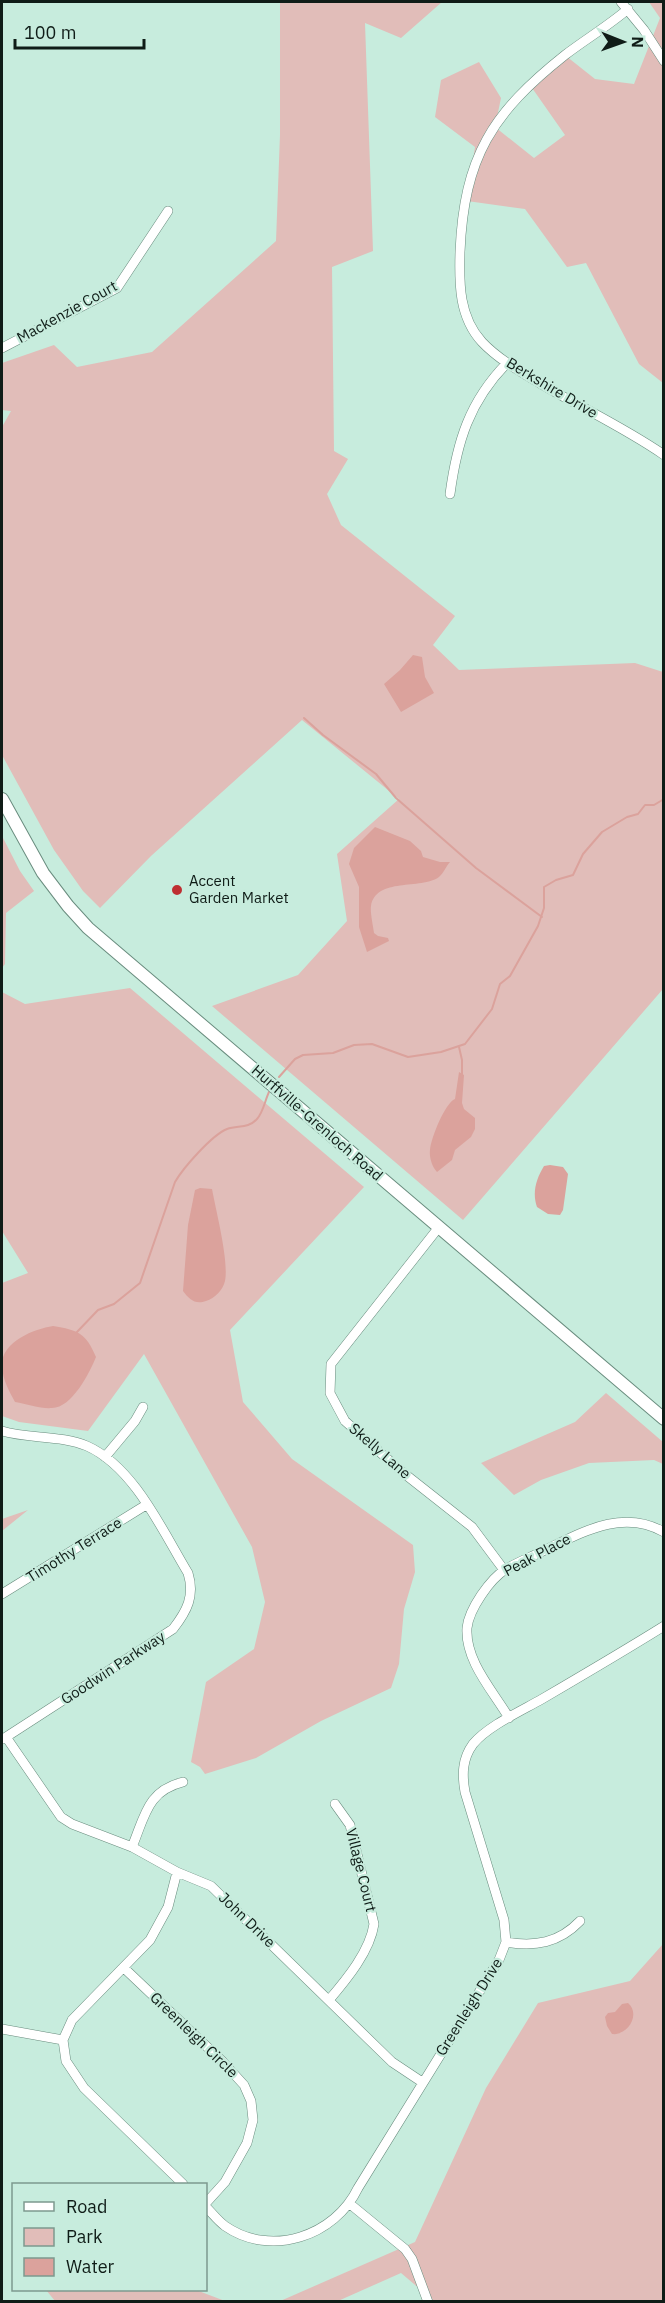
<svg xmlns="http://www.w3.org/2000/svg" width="665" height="2303" viewBox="0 0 665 2303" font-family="'IBM Plex Sans',sans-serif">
	<rect width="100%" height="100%" fill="#c7ecdd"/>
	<path fill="#e1bdb9" d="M280,2h162l-41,36 -36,-15 8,228 -41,16 2,184 14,8 -21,35 14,31 114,91 -22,29 26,25 176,-7 28,9v317l-200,231 -251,-214 86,-31 49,-54 -10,-67 62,-55 -97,-79 -151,136 -51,52 -17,-17 -29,-41 -52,-95v-328l9,-16 -9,-1v-47l52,-18 23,22 75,-15 124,-111 4,-106z
		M649,2h14l1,40 -2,2 2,4 -1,335 -24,-19 -53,-101 -19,4 -42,-58 -58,-8 8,-54 -40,-30 6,-37 38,-18 22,36 -6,29 39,31 31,-23 -35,-50 36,-29 29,23 39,5 26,-66z
		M2,836l18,35 14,20 -28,22 -1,51 -3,4z
		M130,988l234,199 -134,143 13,72 49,57 121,86 2,27 -11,37 -5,55 -8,24 -70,33 -65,37 -51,16 -5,-7 -9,-5 15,-80 48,-33 11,-47 -13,-55 -108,-193 -56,77 -69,-9 -17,-6v-133l26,-10 -26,-42v-239l23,12z
		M606,1393l57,49v22l-9,-4 -65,3 -48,17 -27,15 -33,-32 94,-41z
		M28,1510l-26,21v-12z
		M663,1944v357h-229l-33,-28 -63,28 -60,1 137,-60 71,-154 52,-85 92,-22z
		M46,2290h150l29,11h-170z"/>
	<path fill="#dba29c" d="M413,655l9,2 3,20 9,16 -33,19 -17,-28 16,-14z
		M375,827l35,14 11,10 2,6 17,5h10c-4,4 -6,11 -11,15 -18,13 -63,0 -68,29 -1,6 2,19 3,27l4,3 10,2 1,3 -22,11 -8,-25v-40l-10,-23 5,-16z
		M459,1072l5,3 -2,28 2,6 11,9v11l-4,8 -16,13 -3,10 -15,12c-5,-5 -8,-15 -7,-22 1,-12 15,-47 25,-51z
		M550,1165l13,2 5,7 -5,36 -3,5 -12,-1 -11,-7c-5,-14 -1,-28 7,-41z
		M200,1188l12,1c4,22 17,72 13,92 -2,9 -10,17 -19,20 -11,4 -17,-2 -23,-10l5,-66 7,-35z
		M53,1326c25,4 33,7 43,31 -6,15 -24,51 -44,51 -11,1 -25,-4 -37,-6 -6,-11 -12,-22 -13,-35 -2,-25 32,-38 51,-41z
		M628,2003c13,11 0,33 -16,31l-5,-8 -2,-9 3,-4 7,-1 7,-8z"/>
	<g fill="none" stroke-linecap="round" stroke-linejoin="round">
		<path stroke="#dba29c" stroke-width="2" d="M304,718l19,17 53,39 20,24 80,70 66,49
			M459,1047l3,13v17
			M279,1077l16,-18 8,-4 30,-2 21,-8 18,-1 36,13 33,-5 24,-8 27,-35 8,-25 10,-8 28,-50 6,-18v-21l12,-7 17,-5 10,-21 19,-22 25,-15 11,-3 7,-9h9l10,-6
			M76,1333l22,-23 16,-6 26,-21 35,-101c8,-14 37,-47 52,-53 11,-4 21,0 30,-10 7,-8 8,-20 13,-29"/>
		<defs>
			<path id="minor" d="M621,2l23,28 20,31
				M628,9c-20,17 -42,30 -63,46 -73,58 -101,102 -105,197 -1,32 -1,65 22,90 16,17 39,30 59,42 41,24 84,44 123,71
				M2,348l115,-60 51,-77
				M450,494c7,-52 19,-92 57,-131
				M439,1227l-108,137 -1,29 15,28 56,50 71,56 32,43
				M2,1431c27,8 59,4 85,15 47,21 75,84 101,127 7,23 -1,38 -15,56l-170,110
				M105,1457l30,-36 8,-14
				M2,1594l144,-89
				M509,1718c-16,-27 -44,-57 -42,-90 2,-19 23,-49 39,-59 12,-7 25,-12 37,-18 38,-18 79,-43 121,-19
				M6,1737l55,80 11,7 60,23 45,25 34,14 181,176 30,20
				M132,1847c13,-31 15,-56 51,-65
				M177,1872l-9,35 -18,33 -78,80 -9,20 3,21 18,27 99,96
				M506,1942c29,5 53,1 74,-21
				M124,1968l99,94 21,23 7,16 2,19 -6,23 -22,39 -19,21
				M329,2000c18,-21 41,-49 45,-76l-24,-99 -15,-21
				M2,2029l61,11
				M350,2204l55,45 7,10 16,43
				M206,2207c6,6 12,14 19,19 46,32 110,10 133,-38l141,-228 7,-18 -2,-22 -39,-128c-3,-17 -3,-33 8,-48 15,-18 48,-33 69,-45 41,-24 82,-48 122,-73"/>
			<path id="major" d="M2,799l41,74 25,33 20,22 576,491"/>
		</defs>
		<use href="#minor" stroke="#698c7e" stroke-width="10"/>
		<use href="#major" stroke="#698c7e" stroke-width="14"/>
		<use href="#minor" stroke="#fff" stroke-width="9"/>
		<use href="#major" stroke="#fff" stroke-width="12"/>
	</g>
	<circle fill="#be2e31" stroke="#c7ecdd" stroke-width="2" cx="177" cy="890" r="6"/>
	<g text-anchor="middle" stroke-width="4.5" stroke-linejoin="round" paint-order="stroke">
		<g font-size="15" fill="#0f1c17" stroke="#c7ecdd">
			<text transform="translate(67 312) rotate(-29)" y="5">Mackenzie Court</text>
			<text transform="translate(552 388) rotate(31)" y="5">Berkshire Drive</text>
			<text transform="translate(317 1123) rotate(41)" y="5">Hurffville-Grenloch Road</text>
			<text transform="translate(380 1451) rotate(41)" y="5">Skelly Lane</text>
			<text transform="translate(74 1550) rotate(-32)" y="5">Timothy Terrace</text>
			<text transform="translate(537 1555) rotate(-28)" y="5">Peak Place</text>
			<text transform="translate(113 1668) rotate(-33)" y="5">Goodwin Parkway</text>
			<text transform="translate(361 1870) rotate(76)" y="5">Village Court</text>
			<text transform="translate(247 1920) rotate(44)" y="5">John Drive</text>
			<text transform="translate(469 2007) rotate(-58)" y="5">Greenleigh Drive</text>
			<text transform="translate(194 2035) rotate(44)" y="5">Greenleigh Circle</text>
		</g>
		<g font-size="15" fill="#0f1c17" stroke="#c7ecdd" text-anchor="start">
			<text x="189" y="886">Accent<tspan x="189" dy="17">Garden Market</tspan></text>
		</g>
	</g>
	<rect width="665" height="2303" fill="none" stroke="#0f1c17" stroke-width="6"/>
	<rect x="12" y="2183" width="195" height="108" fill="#c7ecdd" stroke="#7d998e" stroke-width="1.5"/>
	<rect x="24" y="2202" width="30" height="9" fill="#ffffff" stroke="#7d998e" stroke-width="1.5"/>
	<text x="66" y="2213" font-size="18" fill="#0f1c17">Road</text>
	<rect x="24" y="2228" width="30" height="18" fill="#e1bdb9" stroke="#7d998e" stroke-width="1.5"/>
	<text x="66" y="2243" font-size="18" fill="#0f1c17">Park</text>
	<rect x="24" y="2258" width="30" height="18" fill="#dba29c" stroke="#7d998e" stroke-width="1.5"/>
	<text x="66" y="2273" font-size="18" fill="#0f1c17">Water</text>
	<g transform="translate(623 42) rotate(91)" stroke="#c7ecdd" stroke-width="4.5" paint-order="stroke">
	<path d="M0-4.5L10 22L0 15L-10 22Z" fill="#0f1c17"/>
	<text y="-9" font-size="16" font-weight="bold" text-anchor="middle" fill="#0f1c17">N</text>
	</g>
	<path d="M15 39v9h129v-9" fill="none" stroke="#0f1c17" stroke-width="3"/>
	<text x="24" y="39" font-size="18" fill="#0f1c17" stroke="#c7ecdd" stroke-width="4.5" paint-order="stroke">100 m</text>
</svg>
